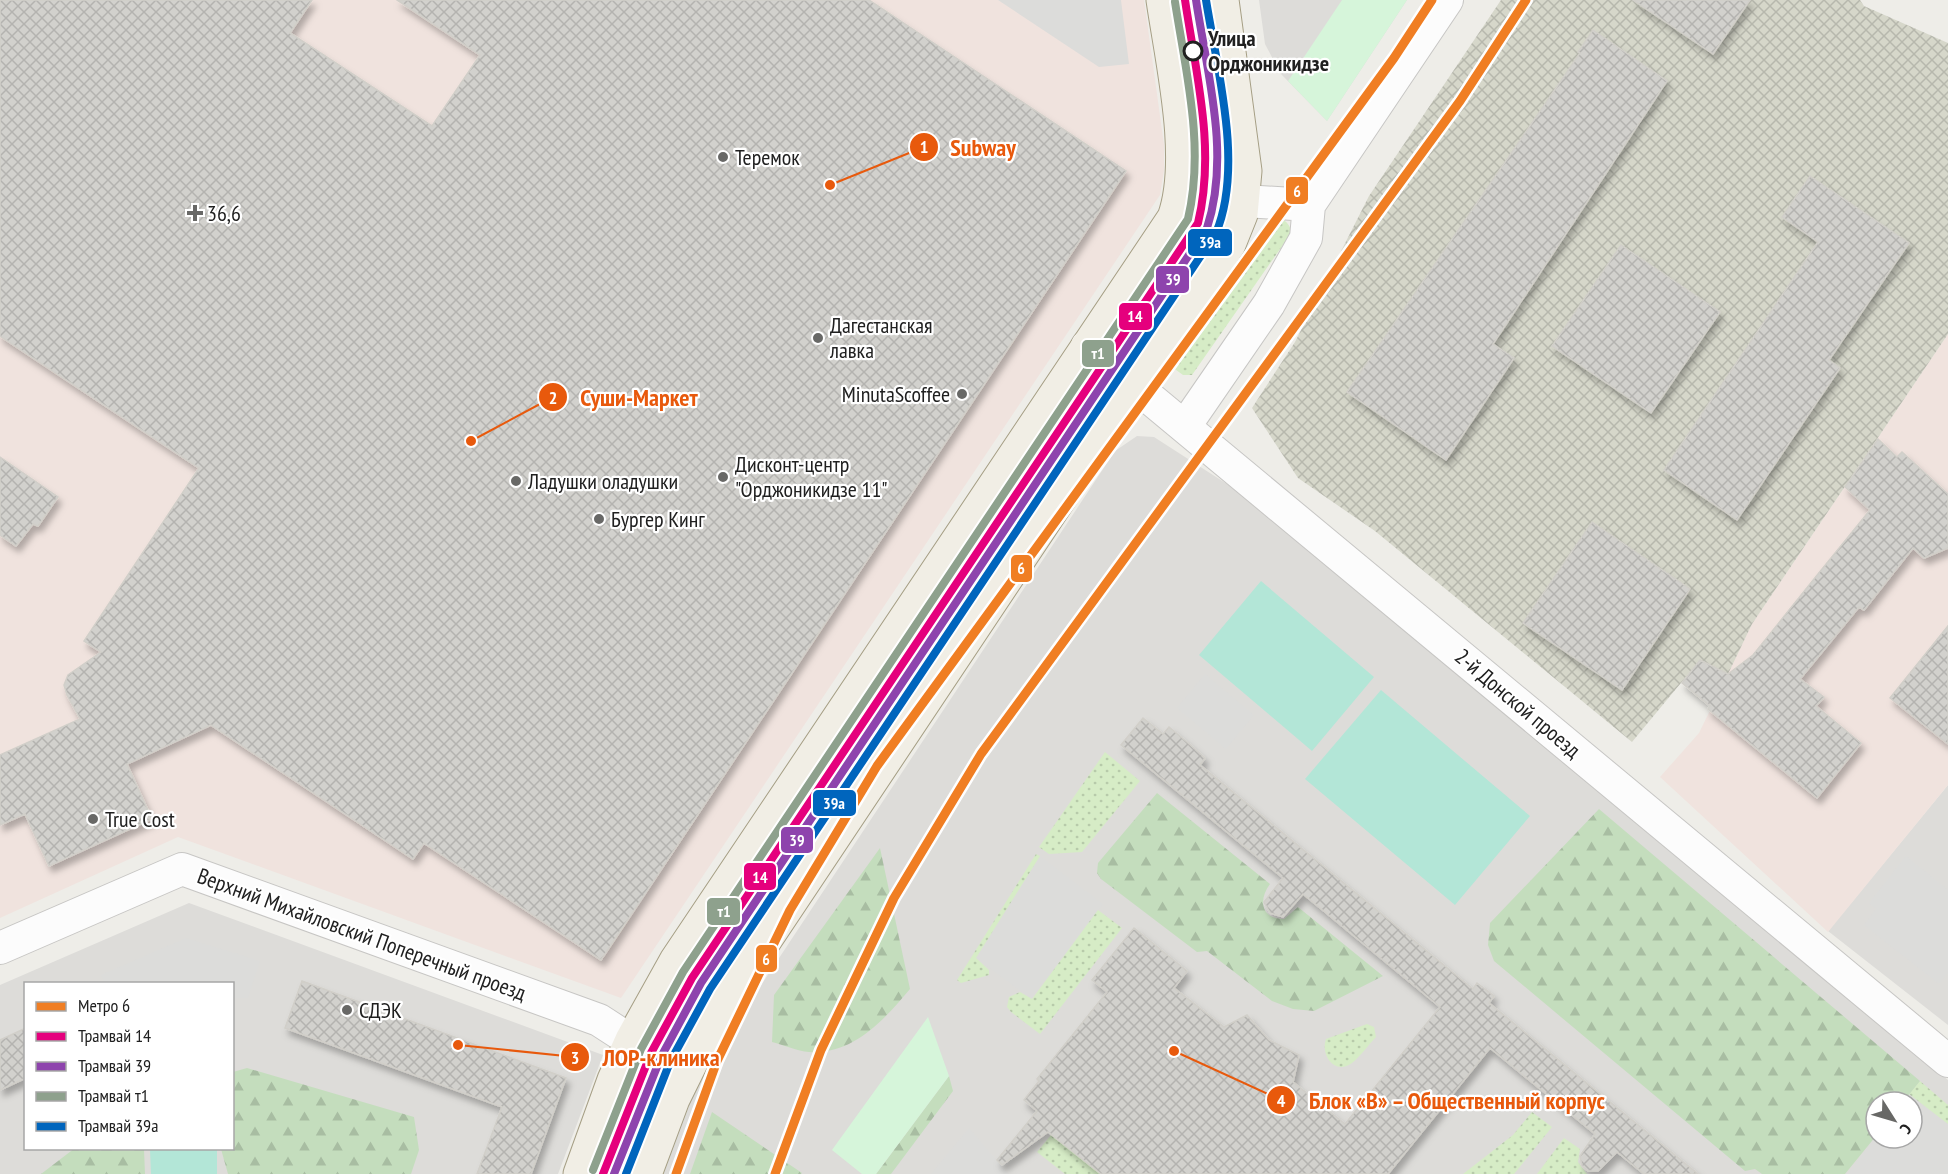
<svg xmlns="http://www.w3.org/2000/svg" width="1948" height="1174" viewBox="0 0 1948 1174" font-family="'PT Sans Narrow',sans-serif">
	<defs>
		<pattern id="construction-cross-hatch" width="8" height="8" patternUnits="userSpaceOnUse" patternTransform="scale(1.5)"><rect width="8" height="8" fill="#d6d7ca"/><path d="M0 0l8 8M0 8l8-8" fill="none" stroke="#b7b8ad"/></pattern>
		<pattern id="grass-dots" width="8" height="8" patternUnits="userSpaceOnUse" patternTransform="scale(1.5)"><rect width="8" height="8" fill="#d6ecc6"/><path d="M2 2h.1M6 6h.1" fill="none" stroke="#b7caaa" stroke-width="1.8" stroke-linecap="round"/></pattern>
		<pattern id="forest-firs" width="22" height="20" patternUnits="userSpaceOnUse" patternTransform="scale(1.5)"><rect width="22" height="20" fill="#c4ddbd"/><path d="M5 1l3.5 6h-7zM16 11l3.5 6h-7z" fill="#a8bda2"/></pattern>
		<pattern id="building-cross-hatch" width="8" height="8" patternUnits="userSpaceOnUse" patternTransform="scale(1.5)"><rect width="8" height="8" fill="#d2d1cd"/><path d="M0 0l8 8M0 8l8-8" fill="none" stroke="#b4b3b0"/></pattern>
		<filter id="shadow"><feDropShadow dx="3.5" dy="6" stdDeviation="3" flood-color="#0004"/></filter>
	</defs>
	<rect width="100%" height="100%" fill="#eeede8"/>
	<path fill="#dddcd9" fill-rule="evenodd" d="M1259,0h148l-80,121 -46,-47 -16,-30z
		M1137,436l17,1 76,49 718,594v94h-1287l22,-71 432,-652zM1876,1102h36v36h-36z
		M1948,785v240l-120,-94z
		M189,903l414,152 -45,119h-558v-189zM26,984h206v164h-206z"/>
	<path fill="#f0e3de" d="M0,0h1144l20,145v25l-4,25 -539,803 -443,-161 -178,81z
		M1948,334v451l-120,147 -168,-155 39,-44 53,-109z"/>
	<path fill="#dcdcda" d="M998,0h123l8,64 -30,3z
		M1205,674l49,41 -28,34 -49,-41z
		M1040,856l63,48 -72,95 -55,-41z
		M1906,856l42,34v83l-9,11 -75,-59 12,-16 -7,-6z
		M186,938l74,23 -12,37h-15l-1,-14 -127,-1 -4,-8z
		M1909,1094l39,30v50h-101l29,-37 36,1v-36h-9z
		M969,1128l39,46h-77z"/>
	<path fill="url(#construction-cross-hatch)" d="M1501,0h359l4,6 84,37v291l-196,290 -24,50 -28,-14 -68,82 -257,-211 -77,-53 -46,-70 43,-66 74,-146z"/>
	<path fill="url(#grass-dots)" d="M1270,217c13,0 18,4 22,15l-100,143h-9l-11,-8 -1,-7z
		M1105,752l35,29 -58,71 -33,2 -10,-7z
		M1036,854l4,2 -64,102 13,12v5l-28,8 -4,-3z
		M1098,910l24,18 -82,106 -29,-22 -4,-5 2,-10 11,-5 12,7z
		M1367,1024l7,3 2,10c-8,8 -15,19 -24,26 -17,13 -32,-8 -26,-24z
		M1920,1081l28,24v19l-39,-30z
		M1532,1112l20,15 -38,47h-51l50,-39z
		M1051,1135l50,39h-36l-28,-22z
		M1564,1138l16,11 -2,13 9,12h-50z"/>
	<path fill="url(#forest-firs)" d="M1157,793l113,91c-12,16 -9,35 14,35l14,-12 85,69 -69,35 -21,-2 -21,-8 -65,-50 -10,1 -96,-73 -4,-6 1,-10z
		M1599,809l321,272 -17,21h-27v34l-31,38h-83l-7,-5 -10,2 -251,-210 -6,-16 2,-22z
		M880,848l30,141c-26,31 -57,66 -101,63 -12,-1 -25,-7 -37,-10l2,-47z
		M247,1068l167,49 5,33 -8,24h-183l-7,-25 11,-1 1,-76z
		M949,1076l4,15 -62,83h-15z
		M712,1112l90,61 -1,1h-111z
		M75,1148l69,1 1,25h-104z"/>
	<path fill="#d6f5da" d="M1342,0h65l-80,121 -39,-40z
		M928,1017l21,59 -73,98h-14l-30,-24z"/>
	<path fill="#b3e6d7" d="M1261,581l113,96 -62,74 -113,-96z
		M1381,690l149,126 -75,89 -150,-126z
		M150,1149h67v25h-66z"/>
	<path fill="url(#building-cross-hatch)" stroke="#d1cfc9" stroke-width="1.5" filter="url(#shadow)" d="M0,0h312l-22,33 142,93 48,-71 -83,-55h472l257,171 -525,789 -177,-117 -11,16 -202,-134 -84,39 25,55 -103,47 -24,-52 -25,11v-70l80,-36 -13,-24 -3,-10 4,-10 33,-23 -17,-11 115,-173 -199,-132z
		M1633,0h117l-37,54z
		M1593,30l74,51 -174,263 21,14 -68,102 -99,-68 233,-339 -2,-1z
		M1810,176l99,67 -80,117 11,8 -103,152 -73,-50 154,-228 -36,-25z
		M1621,245l99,67 -69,101 -99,-67z
		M1878,439l19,18 5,-5 46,42v54l-24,10 -11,-10 -49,62 -5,-3 -59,72 24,18 -8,9 45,37 -44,55 -109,-89 2,-3 -28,-23 18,-23 28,14 25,-19 65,-81 52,-64 -25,-23z
		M0,457l58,40 -20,29 -5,-2 -17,22 -16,-11z
		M1592,522l98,67 -68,101 -99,-67z
		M1948,626v118l-58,-46z
		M1143,718l20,16 6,-7 18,15 18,16 -5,7 273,224 4,-6 17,13 -5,7 209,171h-54l-27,-22 -19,19h-10l-6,-5 -2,-10 15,-22 -105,-86 -102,126h-287l-53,-42 -46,33 -5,-5 40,-49 -13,-11 15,-19 -2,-2 70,-87 -15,-12 42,-52 53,43 -13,17 50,39 23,-12 22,25 30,15 -6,27 52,42 95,-117 -137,-113 -20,23 -13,-4 -6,-11 19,-24 -162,-133z
		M302,981l264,97 -35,96h-54l25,-67 -217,-79z
		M26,1028v50l-26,12v-50z"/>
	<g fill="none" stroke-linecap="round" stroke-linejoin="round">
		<defs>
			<path id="minor" d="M1180,197l129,8
				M1087,346l861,715
				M1185,426l84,-122 37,-66 3,-33 138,-205
				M0,948l182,-79 417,151 85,55"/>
			<path id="major" d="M580,1174l34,-94 18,-40 44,-79 498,-743c21,-59 -2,-156 -11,-218
				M645,1174l28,-75 40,-81 516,-774 12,-30 4,-43 -23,-171"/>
		</defs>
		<use href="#minor" stroke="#c7c6c4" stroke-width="34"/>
		<use href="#major" stroke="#a59e84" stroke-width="35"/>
		<use href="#minor" stroke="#fcfcfc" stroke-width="32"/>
		<use href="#major" stroke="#f1eee5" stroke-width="33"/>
		<defs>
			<path id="tram-1" d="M603,1174l48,-121 41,-75 506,-755c18,-74 -2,-149 -13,-223"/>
			<path id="tram-2" d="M614,1174l47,-117 40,-74 506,-755c24,-73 0,-155 -11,-228"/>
			<path id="tram-3" d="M593,1170l48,-121 42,-77 505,-753c17,-72 -2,-146 -13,-217"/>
			<path id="tram-4" d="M626,1174l44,-112 40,-73 506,-756c28,-67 1,-164 -10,-233"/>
		</defs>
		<use href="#tram-1" stroke="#fff" stroke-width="12"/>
		<use href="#tram-2" stroke="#fff" stroke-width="12"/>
		<use href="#tram-3" stroke="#fff" stroke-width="12"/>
		<use href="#tram-4" stroke="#fff" stroke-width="12"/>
		<use href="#tram-1" stroke="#e5007d" stroke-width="8"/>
		<use href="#tram-2" stroke="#8e44ad" stroke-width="8"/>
		<use href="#tram-3" stroke="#8ea18d" stroke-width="8"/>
		<use href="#tram-4" stroke="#0065bd" stroke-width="8"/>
		<defs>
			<path id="metro-1" d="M676,1174l41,-113 73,-151 87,-144 517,-708 38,-58
				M775,1174l46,-124 73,-152 87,-144 479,-653 66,-101"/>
		</defs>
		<use href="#metro-1" stroke="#fff" stroke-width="14"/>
		<use href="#metro-1" stroke="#f07e23" stroke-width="9"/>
	</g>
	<circle fill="#fff" stroke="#202020" stroke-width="3" cx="1193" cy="51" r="9"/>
	<g fill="#686866" stroke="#fff" stroke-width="2">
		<circle cx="723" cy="157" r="6"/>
		<path d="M192 204h6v6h6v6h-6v6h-6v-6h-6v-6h6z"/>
		<circle cx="818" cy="338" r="6"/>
		<circle cx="962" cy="394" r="6"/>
		<circle cx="723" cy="477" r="6"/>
		<circle cx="516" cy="481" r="6"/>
		<circle cx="599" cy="519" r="6"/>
		<circle cx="93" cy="819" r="6"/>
		<circle cx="347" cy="1010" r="6"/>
	</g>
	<g text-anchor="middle" stroke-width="4.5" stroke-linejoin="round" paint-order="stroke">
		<g font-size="22" font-weight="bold" fill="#202020" stroke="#fff" text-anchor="start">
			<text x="1208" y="46">Улица<tspan x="1208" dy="25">Орджоникидзе</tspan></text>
		</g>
		<g font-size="22" fill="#202020" stroke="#fff" text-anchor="start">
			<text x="735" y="165">Теремок</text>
			<text x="207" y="221">36,6</text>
			<text x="830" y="333">Дагестанская<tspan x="830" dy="25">лавка</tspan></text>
			<text x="950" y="402" text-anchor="end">MinutaScoffee</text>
			<text x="735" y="472">Дисконт-центр<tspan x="735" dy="25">"Орджоникидзе 11"</tspan></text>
			<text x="528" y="489">Ладушки оладушки</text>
			<text x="611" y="527">Бургер Кинг</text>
			<text x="105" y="827">True Cost</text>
			<text x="359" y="1018">СДЭК</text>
		</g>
		<g font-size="22" fill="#202020" stroke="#fff">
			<text transform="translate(1518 703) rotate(40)" y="8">2-й Донской проезд</text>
			<text transform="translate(362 934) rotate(20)" y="8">Верхний Михайловский Поперечный проезд</text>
		</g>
	</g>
	<path fill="none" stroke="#e8590c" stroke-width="2" d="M830 185L924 147M471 441L553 397M458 1045L575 1057M1174 1051L1281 1100"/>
	<g fill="#e8590c" stroke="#fff" stroke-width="2">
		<circle cx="830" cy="185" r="6"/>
		<circle cx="471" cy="441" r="6"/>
		<circle cx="458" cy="1045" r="6"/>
		<circle cx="1174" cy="1051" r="6"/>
		<circle cx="924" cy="147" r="15"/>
		<circle cx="553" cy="397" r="15"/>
		<circle cx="575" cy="1057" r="15"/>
		<circle cx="1281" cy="1100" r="15"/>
	</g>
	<g font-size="18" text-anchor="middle" font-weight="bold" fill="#fff">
		<text x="924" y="153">1</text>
		<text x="553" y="404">2</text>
		<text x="575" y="1064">3</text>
		<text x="1281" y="1107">4</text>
	</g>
	<g font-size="24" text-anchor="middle" font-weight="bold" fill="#e8590c" stroke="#fff" stroke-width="4.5" stroke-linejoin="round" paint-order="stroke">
		<text x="983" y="156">Subway</text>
		<text x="639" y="406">Суши-Маркет</text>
		<text x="661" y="1066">ЛОР-клиника</text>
		<text x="1457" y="1109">Блок «В» – Общественный корпус</text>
	</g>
	<g stroke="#fff" stroke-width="2">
		<rect x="1285" y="176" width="24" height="29" rx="6" fill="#f07e23"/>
		<rect x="1187" y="228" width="46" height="29" rx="6" fill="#0065bd"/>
		<rect x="1155" y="265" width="35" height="29" rx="6" fill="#8e44ad"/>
		<rect x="1118" y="302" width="35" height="29" rx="6" fill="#e5007d"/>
		<rect x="1081" y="339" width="34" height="29" rx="6" fill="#8ea18d"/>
		<rect x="1010" y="554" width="23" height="29" rx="6" fill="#f07e23"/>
		<rect x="812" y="789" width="45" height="28" rx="6" fill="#0065bd"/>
		<rect x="780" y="826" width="34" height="28" rx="6" fill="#8e44ad"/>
		<rect x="743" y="862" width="34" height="29" rx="6" fill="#e5007d"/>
		<rect x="706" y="897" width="35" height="29" rx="6" fill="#8ea18d"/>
		<rect x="755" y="944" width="23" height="29" rx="6" fill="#f07e23"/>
	</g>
	<g font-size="16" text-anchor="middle" font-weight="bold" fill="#fff">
		<text x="1297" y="197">6</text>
		<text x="1210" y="248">39а</text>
		<text x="1173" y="285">39</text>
		<text x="1135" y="322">14</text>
		<text x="1098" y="359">т1</text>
		<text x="1021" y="574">6</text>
		<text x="834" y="809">39а</text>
		<text x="797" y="846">39</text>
		<text x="760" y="883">14</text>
		<text x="724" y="917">т1</text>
		<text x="766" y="965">6</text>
	</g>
	<rect x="24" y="982" width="210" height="168" fill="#ffffff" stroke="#a6a6a6" stroke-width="1.5"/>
	<rect x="36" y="1002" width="30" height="9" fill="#f07e23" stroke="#a6a6a6" stroke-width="1.5"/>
	<text x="78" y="1012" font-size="18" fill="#202020">Метро 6</text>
	<rect x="36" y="1032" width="30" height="9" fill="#e5007d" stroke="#a6a6a6" stroke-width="1.5"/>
	<text x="78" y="1042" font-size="18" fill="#202020">Трамвай 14</text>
	<rect x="36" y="1062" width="30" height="9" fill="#8e44ad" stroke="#a6a6a6" stroke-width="1.5"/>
	<text x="78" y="1072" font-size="18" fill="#202020">Трамвай 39</text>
	<rect x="36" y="1092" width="30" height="9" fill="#8ea18d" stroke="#a6a6a6" stroke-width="1.5"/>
	<text x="78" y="1102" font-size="18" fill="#202020">Трамвай т1</text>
	<rect x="36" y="1122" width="30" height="9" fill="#0065bd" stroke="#a6a6a6" stroke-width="1.5"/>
	<text x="78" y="1132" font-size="18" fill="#202020">Трамвай 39а</text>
	<g transform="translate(1894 1120) rotate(127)"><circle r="28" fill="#ffffff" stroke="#a6a6a6" stroke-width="1.5"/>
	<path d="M0-4.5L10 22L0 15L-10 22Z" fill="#686866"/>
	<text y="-9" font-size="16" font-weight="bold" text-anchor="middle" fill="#202020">С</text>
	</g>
</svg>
